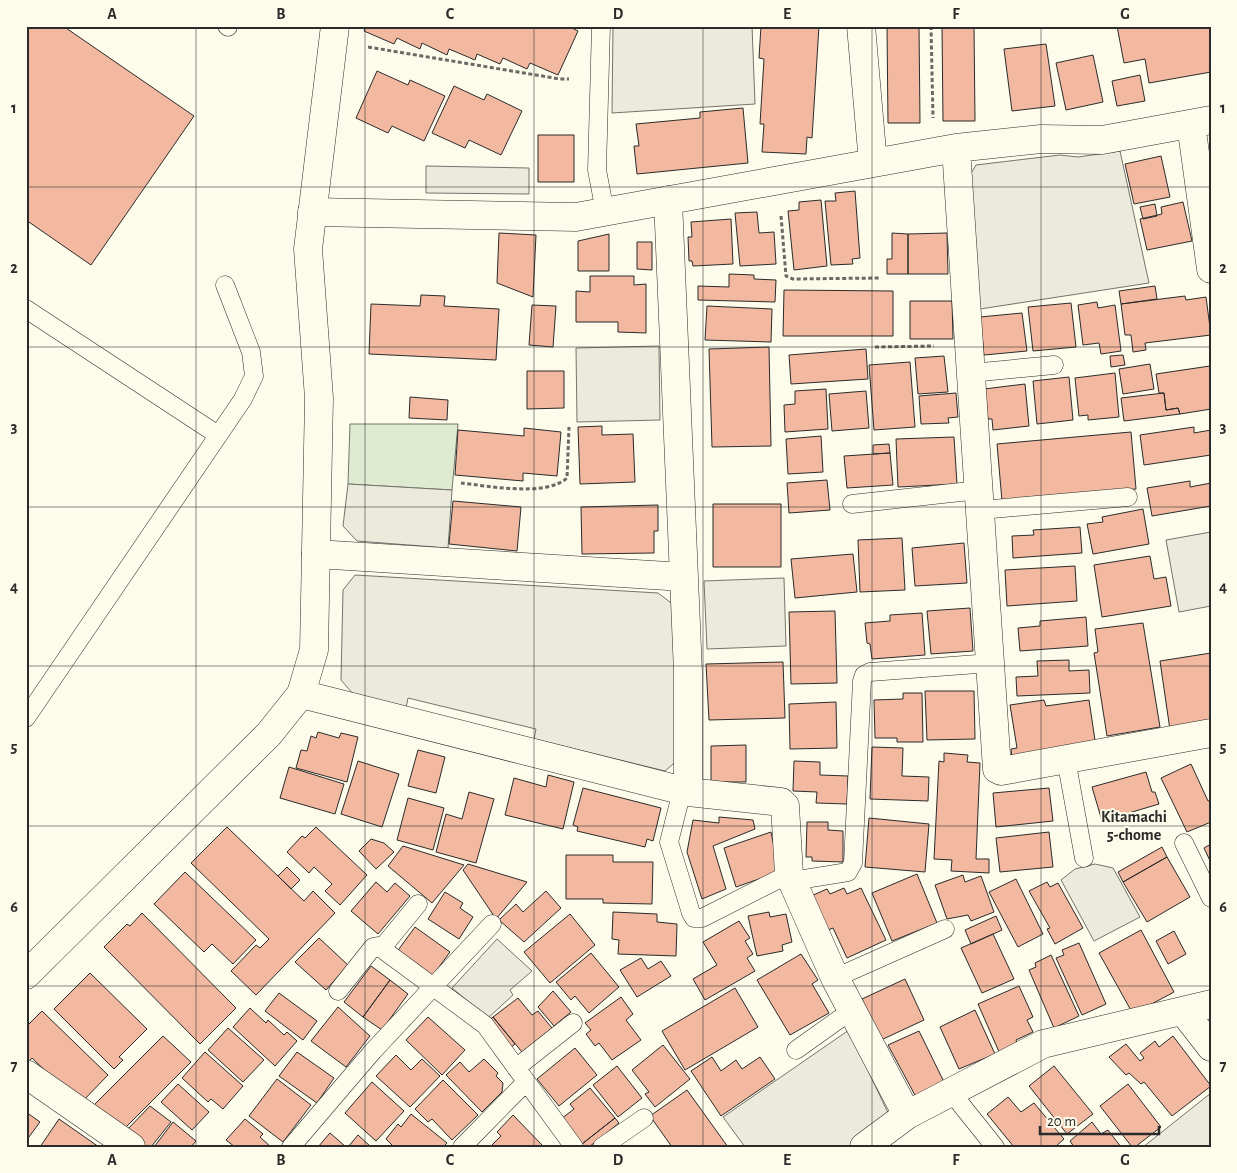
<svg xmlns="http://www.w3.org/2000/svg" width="1237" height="1173" viewBox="0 0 1237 1173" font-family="'Alegreya Sans',sans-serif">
	<rect width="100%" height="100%" fill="#fdfbea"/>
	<path fill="#deebd1" stroke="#74746e" d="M350,424h108l-6,66 -104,-6z"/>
	<path fill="#eceadb" stroke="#74746e" d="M613,26h139l3,78 -143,9z
		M1120,151l29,132 -169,26 -10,-134 6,-10 84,-10 18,2z
		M426,166l103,2v26l-103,-1z
		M659,346l1,74 -83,2 -1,-74z
		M348,484l104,6 -4,58 -91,-7 -14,-15z
		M1211,532v74l-32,6 -13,-72z
		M355,575l303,18 16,12 6,153 -15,13 -131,-32 2,-10 -128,-31 -2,10 -52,-13 -13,-15 2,-90z
		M784,578l2,68 -79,3 -3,-68z
		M1095,864l18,4 27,49 -46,24 -33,-61 14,-11z
		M497,939l35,32 -22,19 3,5 -25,23 -36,-30z
		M849,1030l40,85 -40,32h-104l-22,-30z
		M1211,1093v54h-68z"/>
	<path fill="#f2b8a0" stroke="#2b2b2b" d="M26,26h37l131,90 -103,149 -65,-45z
		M366,26h202l10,5 -20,44 -28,-12 -3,6 -24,-11 -3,6 -23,-10 -2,6 -26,-11 -2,6 -25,-12 -2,6 -23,-11 -3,6 -30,-13z
		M761,26h58l-7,112 -5,-1 -1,17 -44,-2 2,-28h-4l4,-65 -5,-1z
		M887,26h32l1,97h-32z
		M942,26h32l1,95h-32z
		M1117,26h94v46l-62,11 -4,-24 -21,4z
		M1046,44l9,62 -43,5 -8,-62z
		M1093,55l10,47 -37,8 -10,-47z
		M377,71l31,14 2,-5 35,16 -21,45 -32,-15 -4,7 -32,-15z
		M1140,75l5,26 -28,5 -5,-25z
		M454,86l30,14 3,-6 35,17 -21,44 -32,-15 -4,8 -33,-15z
		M743,108l5,55 -111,11 -3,-28h5l-3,-22 64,-6v-6z
		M538,135h36v47h-36z
		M1161,156l9,41 -36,7 -9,-40z
		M855,191l5,67 -8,1 1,5 -22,1 -6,-64h11l-1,-8z
		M821,200l6,66 -33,4 -6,-59 11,-1v-8z
		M1183,202l9,39 -45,9 -7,-31 22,-5 -1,-7z
		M1155,204l2,12 -14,3 -3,-12z
		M757,212l2,21 15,-1 2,32 -36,2 -5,-53z
		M731,219l2,45 -40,2 -1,-5h-3l-1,-24h4l-1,-15z
		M499,233l37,2 -3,62 -36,-14z
		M892,233l16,1v40h-21v-15h5z
		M947,233l1,41h-40v-40z
		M609,234v37h-31v-30z
		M637,242h15v28l-15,-1z
		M729,274l25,1v4l22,1 -1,22 -77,-2v-14l31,1z
		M590,276h44v9l12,-1v49l-28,-1v-10h-42v-31l14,1z
		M1155,286l2,13 -36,5 -2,-13z
		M784,290l109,1v45h-110z
		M421,295l24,1 -1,10 55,3 -3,51 -127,-6 2,-50 49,2z
		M1185,296l1,4 20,-3 5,38 -66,8 1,7 -13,2 -2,-17h-6l-4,-31z
		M910,301h42l1,38h-43z
		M1097,302l1,6 17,-3 6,46 -20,3 -2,-11 -16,2 -5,-40z
		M1071,303l5,44 -43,4 -5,-44z
		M532,305l24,1 -3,41 -24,-2z
		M707,306l65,3 -1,33 -66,-2z
		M1022,313l5,38 -43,4 -4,-38z
		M769,347l2,99 -59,1 -3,-98z
		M866,349l2,30 -77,5 -2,-29z
		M1123,355l2,10 -14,2 -1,-11z
		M944,356l4,36 -30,2 -3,-36z
		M910,362l5,65 -41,3 -5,-65z
		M1150,364l4,25 -31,5 -4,-25z
		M1210,366l1,43 -31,5 -2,-6 -12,2 -2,-17h-5l-3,-19z
		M527,371h37v37l-37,1z
		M1115,373l4,44 -31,3v-5l-9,1 -4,-38z
		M1069,377l4,43 -36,4 -4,-43z
		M1025,384l4,42 -36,4 -1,-11h-4l-4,-30z
		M826,389l2,40 -43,3 -1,-27 11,-1v-13z
		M866,391l3,37 -37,3 -3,-37z
		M956,393l2,24 -10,1 1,5 -28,1 -2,-28z
		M1164,393l2,17 12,-2 2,6 -56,7 -3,-23z
		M410,397l38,3 -1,20 -38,-2z
		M602,426v9l31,-1 2,48 -55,2 -2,-57z
		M1194,427v6l17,-3v25l-67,10 -4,-30z
		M524,428l37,4 -4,44 -34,-3v8l-68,-6 3,-45 66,6z
		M1131,432l5,57 -134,12 -5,-57z
		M821,436l2,36 -35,2 -2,-35z
		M954,437l3,47 -59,3 -2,-48z
		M889,444l1,9 -17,1v-9z
		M890,453l3,32 -46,3 -3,-32z
		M827,480l3,30 -41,3 -2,-30z
		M1190,481v6l21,-4v23l-59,10 -5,-28z
		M453,501l68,6 -4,44 -68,-7z
		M713,504h68v63h-68z
		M658,505v26h-4v22l-72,1 -1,-47z
		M1143,509l6,35 -56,10 -6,-30 16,-2 -1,-5z
		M1080,527l2,26 -69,5 -1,-22 22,-1 -1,-5z
		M902,538l3,52 -45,2 -2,-52z
		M964,543l3,40 -52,3 -3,-38z
		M853,554l4,38 -62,6 -4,-39z
		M1150,556l4,23 12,-2 5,29 -69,11 -8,-52z
		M1075,566l2,35 -70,5 -2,-36z
		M970,608l3,43 -42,3 -4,-43z
		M835,611l2,72 -46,1 -2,-72z
		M922,613l3,42 -53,4 -2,-15 -3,-1 -2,-20 25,-2v-6z
		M1086,617l2,29 -68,5 -2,-23 22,-2v-5z
		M1143,623l17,104 -53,9 -13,-83 4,-1 -3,-23z
		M1211,653v71l-41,6 -10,-69z
		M1069,660v11l20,-1 1,23 -73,3 -1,-19 22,-1 -1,-15z
		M783,662l2,56 -76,2 -3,-56z
		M925,691h49l1,48 -48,1z
		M903,693h19l1,49h-26v-4h-22l-1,-38 29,-1z
		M1044,700l2,6 43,-6 7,47 -84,11 -1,-9 6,-1 -7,-43z
		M836,702l1,46 -47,1 -1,-45z
		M318,732l21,6 2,-5 17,4 -11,45 -51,-14 5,-18 6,1 4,-15 5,2z
		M746,745v37h-35v-36z
		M872,747l31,1 -1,28 27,1 -1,24 -58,-2z
		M418,750l27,7 -9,36 -28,-7z
		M944,753l24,2 -1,7 13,1 -4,96h13v14l-38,-2 1,-11 -18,-1 5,-98 5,1z
		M358,761l41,13 -17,53 -41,-13z
		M794,761l26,1v13l28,1 -1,28 -31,-1 1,-11 -24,-1z
		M1191,764l17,37 3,-1v22l-24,10 -26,-54z
		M289,767l55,17 -9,30 -55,-16z
		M1146,772l6,20h3l4,12 -57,17 -10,-34z
		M548,775l26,7 -11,47 -58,-14 9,-37 32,9z
		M583,788l78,20 -8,33 -6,-2 -2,8 -68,-16 1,-4 -5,-2z
		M1049,788l4,33 -57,6 -3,-34z
		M469,792l25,7 -18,64 -40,-11 10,-38 16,5z
		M408,798l36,10 -11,42 -36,-10z
		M719,817l34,3 2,9 -42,17 13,43 -24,10 -15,-47 6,-32 26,3z
		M869,818l60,6 -4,48 -60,-5z
		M807,822h21v8l15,1v31l-31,-1v-4h-6z
		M227,827l77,74 9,-10 22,22 -79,82 -25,-24 25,-26 4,3 9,-9 -78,-76z
		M316,827l51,48 -27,30 -15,-14 7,-7 -18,-17 -5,6 -22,-21 15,-16 3,2z
		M771,832l8,40 -43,15 -12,-39z
		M1049,832l4,35 -53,5 -4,-34z
		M371,839l13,4 10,9 -18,17 -17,-18z
		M1211,844v19l-7,-15z
		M403,846l61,19 -32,38 -44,-37z
		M1162,847l5,10 -44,25 -5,-10z
		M566,855h47v7h40l-1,42 -49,-1v-4h-37z
		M1167,857l23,40 -43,25 -24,-40z
		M468,864l59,18 -31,37 -33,-49z
		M287,867l13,13 -9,9 -13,-13z
		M185,872l71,68 -23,24 -21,-20 -8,8 -50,-48z
		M917,874l20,49 -45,18 -20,-48z
		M963,875l2,7 16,-6 13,36 -23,9 -3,-6 -21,4 -12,-34z
		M1016,879l27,55 -25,13 -29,-55z
		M376,882l11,10 8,-9 15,13 -32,38 -27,-23z
		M1047,882l3,5 8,-4 25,45 -28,16 -8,-15 3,-1 -21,-37z
		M844,888l3,6 14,-6 25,52 -39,18 -14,-30 -5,2 -17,-34 16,-7 3,5z
		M546,891l15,17 -37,34 -25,-22 17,-16 7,8z
		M445,892l18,11 -3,5 13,9 -14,22 -31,-20z
		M613,912l44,2v8l20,2 -1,32 -58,-2 1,-14 -7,-1z
		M769,912l1,5 16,-3 6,28 -10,3 1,6 -26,5 -9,-40z
		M142,913l94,95 -36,36 -96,-97 23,-23 3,2z
		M570,914l25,31 -45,38 -26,-31z
		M996,916l6,14 -31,14 -6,-14z
		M739,921l11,17 -5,3 8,13 -6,4 8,13 -50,29 -12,-21 24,-14 -14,-23z
		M415,927l35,25 -19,26 -35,-25z
		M1141,930l33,62 -41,22 -34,-61z
		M1174,931l12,23 -18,10 -12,-23z
		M993,934l21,45 -32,14 -21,-45z
		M319,938l29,27 -22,25 -31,-28z
		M1079,943l27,61 -24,11 -26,-57 8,-3 -2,-5z
		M591,953l28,34 -30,26 -14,-17 -4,4 -15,-18z
		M801,954l17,26 -6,4 17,29 -39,22 -33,-55z
		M1051,955l28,61 -25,12 -25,-58 7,-3 -1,-4z
		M641,958l7,11 13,-8 10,15 -34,21 -17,-27z
		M371,966l19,14 -27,37 -19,-15z
		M90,973l57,56 -28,28 4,3 -9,9 -60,-60z
		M905,979l19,41 -43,20 -19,-41z
		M390,980l18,14 -26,36 -19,-13z
		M1019,986l14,31 -6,3 6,12 -17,8 2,6 -18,8 -22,-50z
		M735,988l23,39 -73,43 -23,-39z
		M553,991l18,21 -17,14 -16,-19z
		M279,993l38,28 -14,19 -38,-29z
		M621,997l12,17 -7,6 15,20 -29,20 -13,-17 -4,3 -9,-12 5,-4 -6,-7z
		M518,998l14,17 6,-4 14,17 -30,24 -29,-35z
		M338,1007l32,29 -24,31 -35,-26z
		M250,1008l16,15 2,-3 16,15 3,-3 10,9 -22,25 -42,-39z
		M975,1010l20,44 -36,15 -19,-42z
		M42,1011l66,64 -28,29 -48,-46 -6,6v-37z
		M428,1017l37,33 -23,25 -36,-35z
		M493,1017l22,27 -5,4 -22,-27z
		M228,1028l36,32 -21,22 -35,-32z
		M919,1031l26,53 -29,13 -28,-52z
		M163,1036l28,26 -69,69 -31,-23z
		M1173,1036l38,50 -39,30 -28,-34 -3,2 -12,-11 -3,2 -17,-18 17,-13 14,17 4,-3 -4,-5 15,-12 4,6z
		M663,1045l27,34 -35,28 -10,-13 4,-2 -17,-22z
		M575,1048l22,27 -38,31 -22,-27z
		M205,1052l38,34 -20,23 -12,-10 -3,3 -26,-24z
		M297,1052l37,26 -17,25 -38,-27z
		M396,1055l15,15 11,-11 18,17 -30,31 -34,-31z
		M712,1057l9,14 15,-11 6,9 18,-12 15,22 -54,37 -30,-45z
		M484,1059l14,14 -2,3 7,7 -1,9 -20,20 -36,-37 14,-13 9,10z
		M617,1066l25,32 -24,19 -25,-32z
		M1054,1066l39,48 -26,20 -38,-48z
		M277,1079l34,26 -28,37 -34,-26z
		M443,1080l35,35 -26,25 -20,-21 -4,3 -13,-13z
		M372,1082l32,29 -28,30 -31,-28z
		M178,1084l31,28 -17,18 -31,-28z
		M1128,1084l33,43 -26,20h-3l-32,-41z
		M590,1088l25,30 -33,26 -21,-25 13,-10 -4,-5z
		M687,1090l41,57h-56l-22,-31z
		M1008,1097l13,15 13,-9 30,36 -9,8h-41l-27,-33z
		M150,1106l21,16 -20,25h-9l-18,-14z
		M26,1112l14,10 -14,19z
		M411,1114l36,29 -4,4h-49l-8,-8 12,-15 3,3z
		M513,1115l30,31 -1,1h-52l11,-11 -4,-4z
		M615,1118l4,5 -30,24h-6l-1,-3z
		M59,1119l40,28h-59z
		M245,1119l18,15 -3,3 11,10h-36l-9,-7z
		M173,1122l23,19 -5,6h-37z
		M1092,1122l9,12 7,-4 13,17h-47l-4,-6z
		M330,1133l16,14h-28z
		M358,1135l12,11v1h-22z"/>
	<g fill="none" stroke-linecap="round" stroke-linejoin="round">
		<defs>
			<path id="lane" d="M227,26l1,1
				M601,26l-4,144 8,42
				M26,309l192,126
				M971,373l83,-8
				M852,504l127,-14
				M981,510l147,-13
				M26,718l217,-319 11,-23 -3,-24 -26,-67
				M1066,759l18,99
				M682,791l-13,51 22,71 3,5h8l87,-44
				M1184,843l27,55
				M792,881l56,-9 5,-9 9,-182 2,-6 6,-3 121,-9
				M381,949l37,-45
				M835,978l110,-49
				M338,991l35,-44 5,-1 107,79 89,122
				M796,1050l56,-40
				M516,1068l57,-45
				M951,1092l44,55
				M291,1147l82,-96 119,-127
				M462,1147l64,-65
				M602,1147l42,-29"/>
			<path id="street" d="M861,26l12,137
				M1191,124l20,145
				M956,148l41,621 4,2 210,-38
				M668,200l20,472v120
				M312,212l264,5 380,-69 85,-9 61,1 109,-20
				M316,554l368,23
				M301,694l387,98 93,10 4,4 4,68 46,104 72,137
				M1183,1011l28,36
				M26,1074l105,73
				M864,1147l43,-32 136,-71 168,-40"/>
			<path id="secondary" d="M26,975l243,-241 32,-40 13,-44 5,-252 -11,-149 27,-223"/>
		</defs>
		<use href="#lane" stroke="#2b2b2b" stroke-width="19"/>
		<use href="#street" stroke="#2b2b2b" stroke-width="29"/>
		<use href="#secondary" stroke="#2b2b2b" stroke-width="29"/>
		<path stroke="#6a6964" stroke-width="3" stroke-dasharray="4 2.5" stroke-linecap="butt" d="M931,26l2,92
			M368,47l192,32h9
			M781,216l5,60 7,3 86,-1
			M875,347l59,-1
			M461,483c27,3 85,14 106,-5l2,-51"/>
		<use href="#lane" stroke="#fdfbea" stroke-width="18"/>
		<use href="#street" stroke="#fdfbea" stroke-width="28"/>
		<use href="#secondary" stroke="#fdfbea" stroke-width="28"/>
	</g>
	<path fill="none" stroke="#2b2b2b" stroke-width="1" stroke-opacity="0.55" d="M196,26v1121M365,26v1121M534,26v1121M703,26v1121M872,26v1121M1041,26v1121M26,187h1185M26,347h1185M26,507h1185M26,666h1185M26,826h1185M26,986h1185"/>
	<g text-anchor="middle" stroke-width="4" stroke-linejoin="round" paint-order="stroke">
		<g font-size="16" font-weight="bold" fill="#2b2b2b" stroke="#fdfbea">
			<text x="1134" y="822">Kitamachi<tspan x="1134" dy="18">5-chome</tspan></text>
		</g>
	</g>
	<rect width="1237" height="1173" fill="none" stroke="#fdfbea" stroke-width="55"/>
	<path d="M1040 1126v8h119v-8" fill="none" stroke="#2b2b2b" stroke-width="2.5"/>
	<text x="1047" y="1126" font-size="15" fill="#2b2b2b" stroke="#fdfbea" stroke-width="4" paint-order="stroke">20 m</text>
	<rect x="28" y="28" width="1182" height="1118" fill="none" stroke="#2b2b2b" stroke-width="2"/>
	<g font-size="16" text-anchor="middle" font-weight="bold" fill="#2b2b2b">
		<text x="112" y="19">A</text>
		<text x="281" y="19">B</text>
		<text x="450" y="19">C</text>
		<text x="618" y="19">D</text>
		<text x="787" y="19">E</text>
		<text x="956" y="19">F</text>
		<text x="1125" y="19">G</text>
		<text x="14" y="113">1</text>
		<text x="1223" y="113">1</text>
		<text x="14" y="273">2</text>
		<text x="1223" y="273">2</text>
		<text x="14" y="432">3</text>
		<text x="1223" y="432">3</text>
		<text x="14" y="592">4</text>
		<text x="1223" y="592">4</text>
		<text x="14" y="752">5</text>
		<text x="1223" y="752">5</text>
		<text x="14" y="912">6</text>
		<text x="1223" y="912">6</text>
		<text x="14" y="1071">7</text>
		<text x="1223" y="1071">7</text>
		<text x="112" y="1165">A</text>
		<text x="281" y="1165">B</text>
		<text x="450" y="1165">C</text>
		<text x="618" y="1165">D</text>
		<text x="787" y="1165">E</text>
		<text x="956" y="1165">F</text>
		<text x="1125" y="1165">G</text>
	</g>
</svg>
